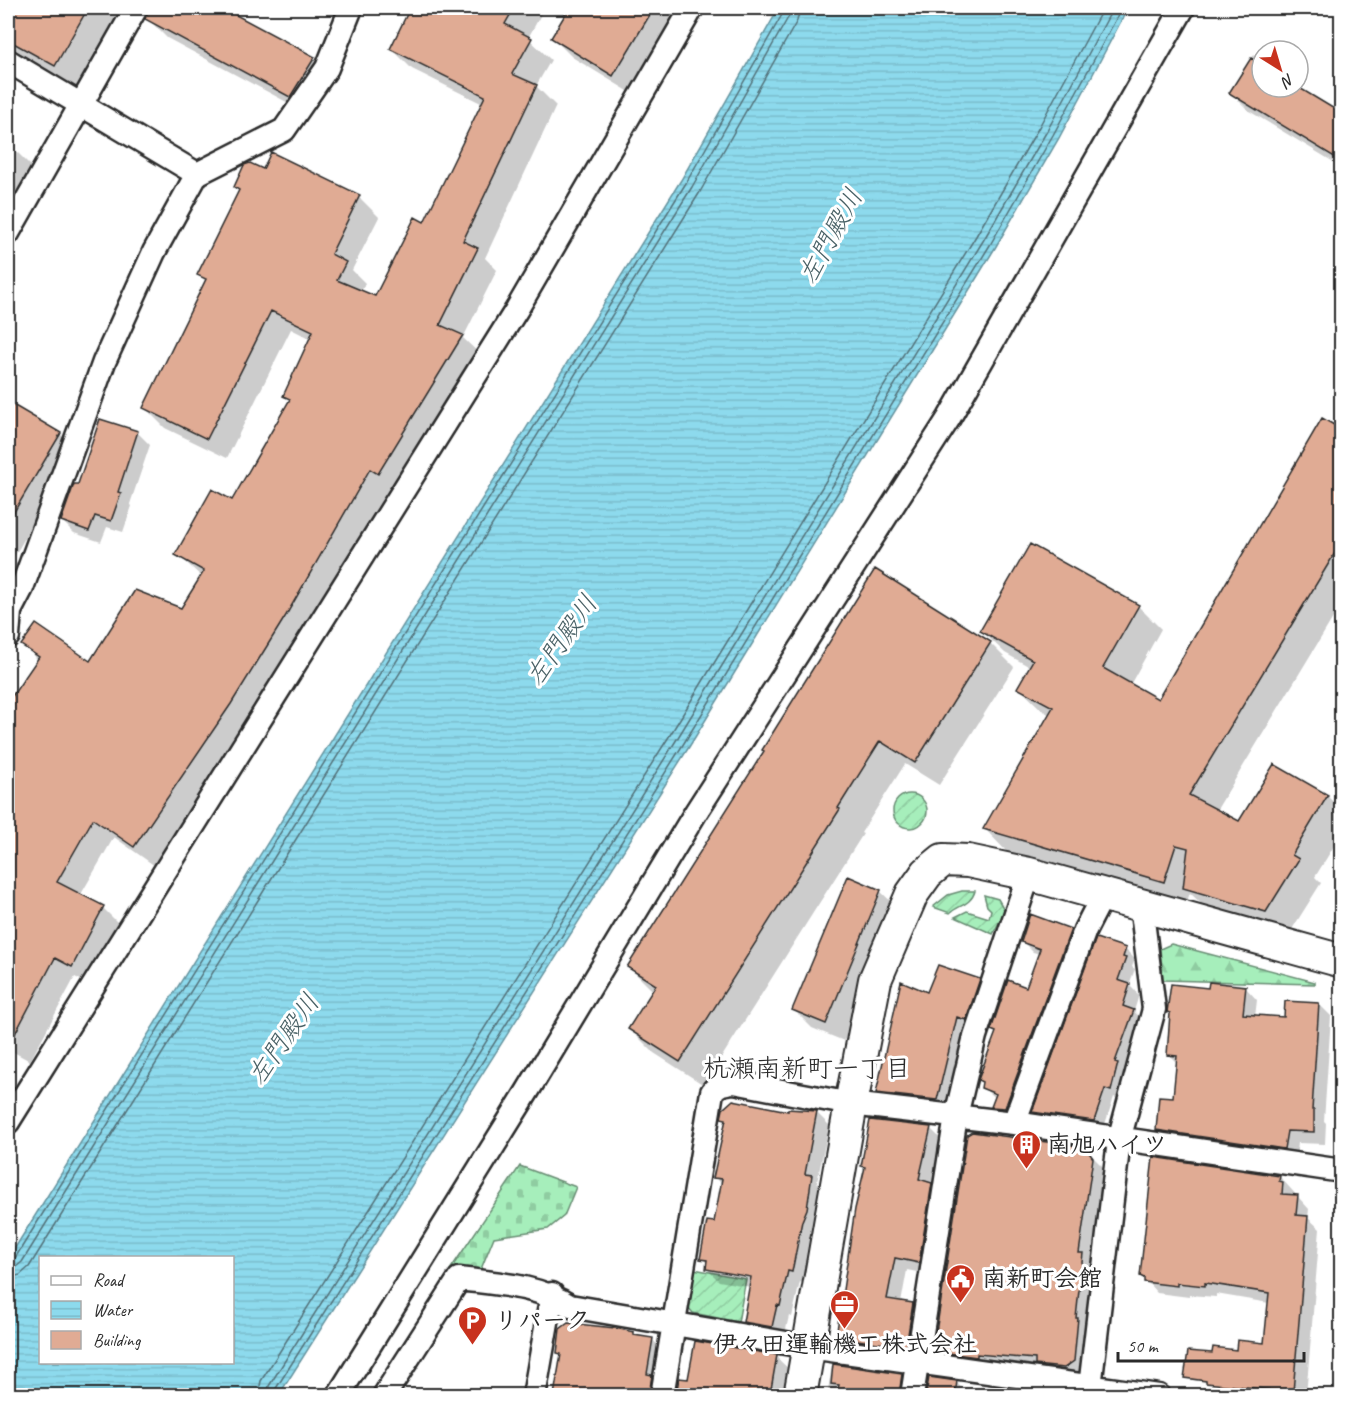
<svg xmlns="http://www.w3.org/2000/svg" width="1349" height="1403" viewBox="0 0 1349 1403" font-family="Caveat,'Klee One',sans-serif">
	<defs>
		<pattern id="forest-firs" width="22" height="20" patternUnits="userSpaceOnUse" patternTransform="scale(1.5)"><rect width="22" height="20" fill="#a6eebb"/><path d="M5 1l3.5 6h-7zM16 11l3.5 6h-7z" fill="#8fcca1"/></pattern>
		<pattern id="cemetery-stones" width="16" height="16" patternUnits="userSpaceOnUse" patternTransform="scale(1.5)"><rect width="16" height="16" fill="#a6eebb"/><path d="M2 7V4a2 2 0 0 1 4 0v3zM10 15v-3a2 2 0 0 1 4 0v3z" fill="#8fcca1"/></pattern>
		<pattern id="garden-furrows" width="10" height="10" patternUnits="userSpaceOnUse" patternTransform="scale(1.5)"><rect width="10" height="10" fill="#a6eebb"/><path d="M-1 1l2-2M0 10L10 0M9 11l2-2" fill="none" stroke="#8fcca1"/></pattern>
		<pattern id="water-rules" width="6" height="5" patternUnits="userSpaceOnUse" patternTransform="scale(1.5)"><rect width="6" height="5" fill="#8ddaed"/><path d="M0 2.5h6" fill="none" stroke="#7abbcb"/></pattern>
	</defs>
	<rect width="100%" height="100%" fill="#fff"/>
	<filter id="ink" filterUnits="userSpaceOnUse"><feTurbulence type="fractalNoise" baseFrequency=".0167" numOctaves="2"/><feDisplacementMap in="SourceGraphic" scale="12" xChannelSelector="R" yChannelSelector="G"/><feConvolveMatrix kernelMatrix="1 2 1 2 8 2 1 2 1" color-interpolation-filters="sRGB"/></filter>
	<g filter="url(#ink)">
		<path fill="url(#forest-firs)" stroke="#688c73" stroke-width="1.5" d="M1171,944l144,38v2l-152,-4 -3,-31z"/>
		<path fill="url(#cemetery-stones)" stroke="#688c73" stroke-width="1.5" d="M520,1166l56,21 -12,29 -16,13 -54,8 -15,37 -29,-4z"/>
		<path fill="url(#garden-furrows)" stroke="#688c73" stroke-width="1.5" d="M893 811a17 17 0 1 1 34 0a17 17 0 1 1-34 0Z
			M962,891h13c-4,14 -16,14 -25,22l-17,-6 15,-12z
			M984,895l14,4 7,12 -12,23 -38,-17 12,-6 22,7 2,-8 -4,-4z
			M694,1269l52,10 -8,43 -45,-9 -5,-6z"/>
		<path fill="url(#water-rules)" stroke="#66949f" stroke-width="1.5" fill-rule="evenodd" d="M779,8h349l-69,130 -64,110 -306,499 -410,648h-271v-136l673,-1079zM40,1258h192v104h-192z"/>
		<path fill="#0003" d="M8,8h136l-8,15 -17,-10 -42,74 -69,-40z
			M156,8h64l94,50 18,18 -23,38 -142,-76 -18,-18z
			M400,8h142l2,1 -16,29 23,22 -15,26 20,20 -71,152 12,12 -34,68 19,18 -83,137 -8,-5 -86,149 -54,87 -96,142 -41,-29 -34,59 23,12 20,20 -31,58 -17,-9 -45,84 -22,-12v-345l30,-44 -15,-15 67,18 92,-54 20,-32 -25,-23 56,-52 58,-101 -6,-6 26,-56 -20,-10 -64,129 -62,-30 -20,-20 62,-126 -8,-8 41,-82 -5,-5 28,-16 96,26 20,20 -27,53 13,13 -4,9 15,6 49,-74 58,-120 -71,-35 -20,-20 18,-36z
			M571,8h112l-50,86 -61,-37 -19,-19z
			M1254,55l8,5v27h34l46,28v52l-93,-56 -18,-18z
			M8,146l9,6 22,22 -18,52 -13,22z
			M8,403l52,31 16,17 -68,116z
			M1323,420l19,11v172l-126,208 23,12 88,-27 15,14v23l-27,44 6,6 -32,51 -81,-24 -18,-17 -4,11 -179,-52 -22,-23 65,-114 -8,-5 -23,-22 11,-21 -25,-14 -23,-22 48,-85 108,60 23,23 -31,56 29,16z
			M101,421l37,12 12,12 -20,59 2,2 -9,26 -16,-5 -6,15 -27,-9 -12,-12 17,-35z
			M990,643l24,24 -75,118 -34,-21 -44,69 2,1 -159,251 -50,-32 -24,-24 24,-37 -25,-25 136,-215z
			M880,891l19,18 -55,132 -32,-13 -18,-18z
			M1070,930l11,11 -66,177 -12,-1 -10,-11 3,-7 -14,-12 15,-53 -4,-4 34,-41 13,-35 -7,-2 -11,-11z
			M1097,940l29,10 9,9 -3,8 3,2 -6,16 10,10 -5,16 9,10 -19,50 3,3 -7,26 -6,-3 -11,33 -59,-9 -10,-9z
			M979,981l15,15 -42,119 -59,-7 -16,-15 51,-99z
			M1245,987l12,13 -2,17 30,2 34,-15 12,12 -7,105 2,2 -1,21 -27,-1 -2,17 -127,-18 -12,-12 17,-31 4,-35 -9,-9 3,-40 -3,-3 41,-22z
			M789,1112l28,1 12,12 -12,57 6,6 -20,95 -3,-1 -8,35 -3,-1 -5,22 -27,-4 -13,-13 7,-34 -32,-6 -12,-12 1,-5 -6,-6 13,-34 7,-40 -7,-7 12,-55 -4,-4z
			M930,1128l13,13 -10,45 11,11 -12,78 -25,-5 -6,33 11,2 13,13 -6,41 -69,-10 -13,-12 29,-169 -3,-2z
			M1084,1148l22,22 -12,212 -139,-11 -21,-21z
			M1280,1177l29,32 -1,9 12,11 -14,167h-89l4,-46 16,2 28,-7 4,-42 -53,-9v3l-27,-2v2l-32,-4 -16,-18z
			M633,1334l4,3 15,2 14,15 -1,42h-112l3,-1 6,-38 -4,-5z
			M776,1357l15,14 -4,25h-111l4,-16 10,1z
			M832,1366l69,9 13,13 -1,8h-86z
			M930,1379l27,4 12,13h-43z
			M408,1390l37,6h-38z"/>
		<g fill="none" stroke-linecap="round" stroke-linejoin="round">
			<path stroke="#527179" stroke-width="1.5" d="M8,1261l7,-3 671,-1075 97,-170v-5
				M8,1269l8,-2 6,-5 670,-1075 97,-171 2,-8
				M8,1278l12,-3 9,-8 671,-1075 97,-171 3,-13
				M258,1396l3,-15 409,-646 306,-499 63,-109 64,-119
				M267,1396l2,-10 408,-647 306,-498 64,-110 66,-123
				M274,1396l1,-6 409,-647 306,-498 63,-110 69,-127"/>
		</g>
		<path fill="#e0ab94" stroke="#2b2b2b" stroke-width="1.5" d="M8,8h80l-33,58 -47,-26z
			M149,8h74l92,49 -25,40 -145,-78z
			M410,8h104l-9,16 27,14 -20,36 25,11 -74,156 15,7 -38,77 23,10 -85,139 -8,-5 -85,148 -54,87 -97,143 -41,-28 -36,63 47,24 -32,61 -17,-9 -47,89v-345l31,-45 -18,-12 15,-21 54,37 45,-71 46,18 23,-37 -29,-16 37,-66 20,11 58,-101 -7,-3 30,-65 -42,-20 -64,128 -64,-31 63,-129 -9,-4 42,-85 -5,-3 10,-22 6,-2 13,6 8,-17 89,43 -29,59 15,8 -9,18 38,16 40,-79 9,5 61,-126 -95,-47z
			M569,8h85l-41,68 -62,-38z
			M1251,58l11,7v22h36l43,26v48l-112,-68z
			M8,402l53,31 -53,89z
			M1322,418l19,11v114l-152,252 50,26 35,-57 54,31 -36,60 7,4 -33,53 -83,-24 5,-40 -12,-3 -12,37 -181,-53 70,-122 -36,-19 16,-28 -53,-29 50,-87 109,61 -36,63 55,31z
			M100,419l38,12 -20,61 3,1 -10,28 -16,-5 -6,15 -28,-10 13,-37h4z
			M875,569l116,73 -76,121 -35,-22 -42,67 2,1 -160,253 -52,-33 28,-44 -29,-18 137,-216 -2,-1z
			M848,876l33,14 -55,134 -34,-14z
			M1030,914l41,15 -66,179 -14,-1 5,-13 -15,-6 1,-6 -4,-2 18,-48 -5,-2 17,-50 18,7 14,-38 -19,-7z
			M1096,938l30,10 -3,9 3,1 -8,22 12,4 -7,22 11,4 -19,52 3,1 -7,28 -6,-2 -11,32 -62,-9z
			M938,965l42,14 -14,41 -9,-3 -20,83 -61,-7 25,-112 26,11z
			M1209,982l37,4 -3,28 41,3 1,-16 34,2 -7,107h2v22l-27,-1 -3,18 -128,-19 3,-34 14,1 4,-41 -10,-1 3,-42 -3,-1 4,-28 37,4z
			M733,1100l55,11v-2l29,2 -12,63 7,1 -5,34 -5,12 -10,51 -4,-1 -8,35 -3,-1 -5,22 -29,-5 8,-45 -45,-8 1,-9 -7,-1 7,-38 7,1 8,-43 -9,-1 13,-59 -5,-1 2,-9z
			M870,1120l61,7 -12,52 13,4 -13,80 -24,-5 -8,41 26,4 -7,44 -70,-10 19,-128 10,-42 -4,-1z
			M972,1132l113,15 8,11 -14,95h4l-7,65h2l-4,43 -10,7 -29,-3v-6l-58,-5v3l-44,-6 34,-216z
			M1153,1157l127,19 -1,5 4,1 -1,12 16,1 -2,20 12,1 -15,176 -87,-9v-2l-22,-3 4,-27 24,2 1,-6 23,3 1,-10 27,3 5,-50 -64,-10v3l-28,-3v3l-33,-4v-4l-4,-2z
			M568,1323l47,5 19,4v3l19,3 -6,36 5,1 -3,20h-95l7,-41 -4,-1 3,-24z
			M695,1341l82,14 -7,40h-94l3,-17 9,1z
			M833,1364l69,10 -3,21h-62l2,-10 -8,-1z
			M929,1377l28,4 -2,14h-29z"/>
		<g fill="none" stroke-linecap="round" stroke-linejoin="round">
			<defs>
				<path id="street" d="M8,61l189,113
					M8,233l128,-225
					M8,636l2,-25 12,-23 82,-226 50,-110 43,-78 87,-44 43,-62 24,-60
					M8,1122l509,-813 175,-301
					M1014,1123l71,-193 19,-37
					M338,1396l189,-304 169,-280 253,-394 234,-410
					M384,1396l75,-117c39,5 77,6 111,27l239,41 350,49
					M534,1396l18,-102
					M662,1396l50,-304c6,-8 12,-9 22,-10l117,22 163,19 328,48
					M912,1396l44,-280 19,-80 54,-162
					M1089,1396l30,-256 35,-131 -13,-105"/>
				<path id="secondary" d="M800,1396l51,-292 24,-124 37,-86 15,-21 16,-13 25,1 61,13 313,87"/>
			</defs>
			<use href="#street" stroke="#2b2b2b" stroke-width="27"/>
			<use href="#secondary" stroke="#2b2b2b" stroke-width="36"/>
			<use href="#street" stroke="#fff" stroke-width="22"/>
			<use href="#secondary" stroke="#fff" stroke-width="32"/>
		</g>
	</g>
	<defs>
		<symbol id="building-pin" viewBox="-11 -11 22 30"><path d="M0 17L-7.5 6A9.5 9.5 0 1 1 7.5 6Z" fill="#c8321e" stroke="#fff"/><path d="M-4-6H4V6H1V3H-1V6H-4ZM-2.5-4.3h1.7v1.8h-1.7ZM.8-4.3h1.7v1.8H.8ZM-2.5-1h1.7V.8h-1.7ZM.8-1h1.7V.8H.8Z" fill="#fff"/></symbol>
		<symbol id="civic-pin" viewBox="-11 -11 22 30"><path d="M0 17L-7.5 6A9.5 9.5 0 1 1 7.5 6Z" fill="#c8321e" stroke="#fff"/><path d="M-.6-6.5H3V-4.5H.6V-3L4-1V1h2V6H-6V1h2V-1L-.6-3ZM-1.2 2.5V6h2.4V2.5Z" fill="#fff"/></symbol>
		<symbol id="office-pin" viewBox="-11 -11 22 30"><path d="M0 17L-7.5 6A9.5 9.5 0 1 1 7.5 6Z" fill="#c8321e" stroke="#fff"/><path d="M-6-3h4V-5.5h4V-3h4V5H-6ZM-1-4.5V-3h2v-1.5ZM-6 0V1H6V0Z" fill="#fff"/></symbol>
		<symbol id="parking-pin" viewBox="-11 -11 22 30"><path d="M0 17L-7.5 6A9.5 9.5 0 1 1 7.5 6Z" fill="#c8321e" stroke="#fff"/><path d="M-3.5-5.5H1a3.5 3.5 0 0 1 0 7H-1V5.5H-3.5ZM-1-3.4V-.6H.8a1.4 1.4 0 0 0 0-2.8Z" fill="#fff"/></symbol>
	</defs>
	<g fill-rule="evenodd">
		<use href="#building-pin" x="1010" y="1128" width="33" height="45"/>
		<use href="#civic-pin" x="944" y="1262" width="33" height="45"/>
		<use href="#office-pin" x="828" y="1288" width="33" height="45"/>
		<use href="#parking-pin" x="456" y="1304" width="33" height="45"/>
	</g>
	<g text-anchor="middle" stroke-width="6" stroke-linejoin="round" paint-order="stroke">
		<g font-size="24" font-weight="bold" fill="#2b2b2b" stroke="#fff" text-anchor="start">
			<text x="1047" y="1152">南旭ハイツ</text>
			<text x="982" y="1286">南新町会館</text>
			<text x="494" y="1328">リパーク</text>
			<text x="845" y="1352" text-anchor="middle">伊々田運輸機工株式会社</text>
		</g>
		<g font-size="26" font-style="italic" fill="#486065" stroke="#fff">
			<text transform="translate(830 236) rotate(-61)" y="9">左門殿川</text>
			<text transform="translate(561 640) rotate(-55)" y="9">左門殿川</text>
			<text transform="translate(283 1039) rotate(-55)" y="9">左門殿川</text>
		</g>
		<g font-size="26" fill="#2b2b2b" stroke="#fff">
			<text x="807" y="1077">杭瀬南新町一丁目</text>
		</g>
	</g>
	<rect width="1349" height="1403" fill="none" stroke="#fff" stroke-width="30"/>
	<rect x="15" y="15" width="1319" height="1373" fill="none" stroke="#2b2b2b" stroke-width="2" filter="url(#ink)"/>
	<rect x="39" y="1256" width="195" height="108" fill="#ffffff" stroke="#aaaaaa" stroke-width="1.5"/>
	<rect x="51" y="1276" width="30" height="9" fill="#ffffff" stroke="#aaaaaa" stroke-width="1.5"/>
	<text x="93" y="1286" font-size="18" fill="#2b2b2b">Road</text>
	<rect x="51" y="1301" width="30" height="18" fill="url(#water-rules)" stroke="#aaaaaa" stroke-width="1.5"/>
	<text x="93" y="1316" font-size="18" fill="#2b2b2b">Water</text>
	<rect x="51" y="1331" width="30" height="18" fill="#e0ab94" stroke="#aaaaaa" stroke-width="1.5"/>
	<text x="93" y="1346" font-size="18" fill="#2b2b2b">Building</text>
	<g transform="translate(1280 69) rotate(143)"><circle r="28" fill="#ffffff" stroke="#aaaaaa" stroke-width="1.5"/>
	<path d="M0-4.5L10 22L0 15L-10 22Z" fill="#c8321e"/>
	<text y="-9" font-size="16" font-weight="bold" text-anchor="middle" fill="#2b2b2b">N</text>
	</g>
	<path d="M1118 1352v9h186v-9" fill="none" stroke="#2b2b2b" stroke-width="3"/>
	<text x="1127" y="1352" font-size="18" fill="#2b2b2b" stroke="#ffffff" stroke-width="4.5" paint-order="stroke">50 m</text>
</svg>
